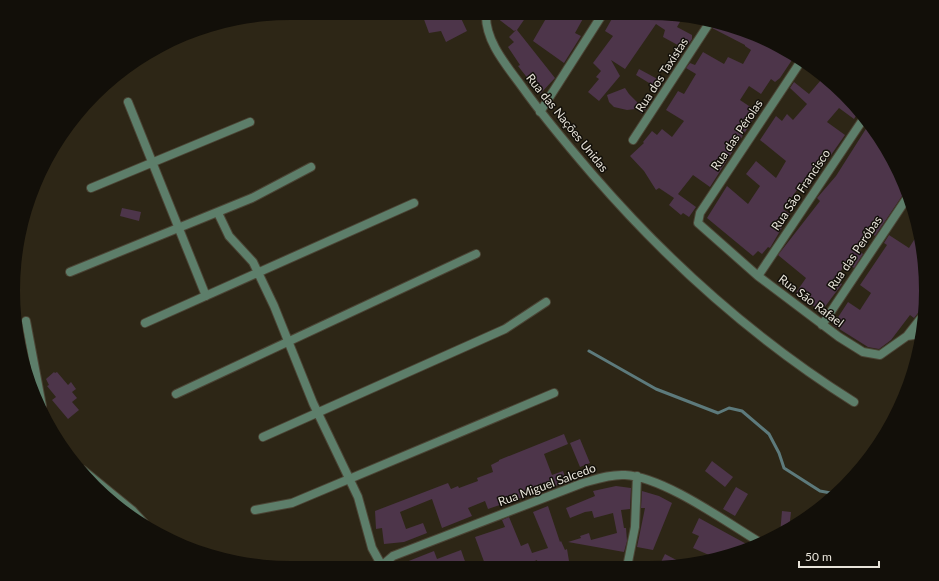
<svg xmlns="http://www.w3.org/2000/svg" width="939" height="581" viewBox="0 0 939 581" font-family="Lato,sans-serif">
	<rect width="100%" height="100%" fill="#2d2616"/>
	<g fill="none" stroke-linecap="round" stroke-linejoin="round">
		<path stroke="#5d7a7c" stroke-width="3" d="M589,351l67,38 62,24 11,-5 13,3 27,23 10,19 5,15 36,23 16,3"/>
	</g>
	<path fill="#4d354a" d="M422,14h37l8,17 -21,11 -5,-11 -12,2z
		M492,14h36l-11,16 38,48 -15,16 -22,-28 2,-1 -12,-18 6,-5 -5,-5 7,-7 -2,1z
		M548,15h37l-10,18 6,3 -17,27 -31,-22z
		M614,15h70l-7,12 15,8v4l-7,10 -22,-12 2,-7 -9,-6 -31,45 -14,-9 9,16 -21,25 -11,-9 11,-13 -3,-2 5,-6 -8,-8 20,-27 -8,-5z
		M715,24l39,10 40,23 -14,21 -5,4 -4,-3 -10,15 -12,-8 -9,14 18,12 -48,75 -17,-12 -15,19 18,13 -7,10 -6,-4 -2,2 -12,-10 5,-7 -15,-10 -3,2 -12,-19 -14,-15 14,-13 -1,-1 9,-11 5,4 5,-6 10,8 12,-16 -18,-11 12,-19 6,3 12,-20 -10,-6 4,-5 5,2 8,-13 21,12 4,-7 15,7 8,-14 -6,-4v-1l-33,-17z
		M639,69l24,13 -4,7 -23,-14z
		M821,80l13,10 2,-3 23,24 -5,8 -15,-11 -12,14 18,13 -21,30 -6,-4 -13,17 7,5 -5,7 -7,-4 -17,23 7,5 -20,34 -2,-1 -6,7 -4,-3 -5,5 -46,-38 20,-32 21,18 12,-18 -14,-12 10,-13 20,17 10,-17 -26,-21 16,-24 6,5 5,-7 6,6 14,-16 -17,-16 4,-6 15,12z
		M625,88l4,6 10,10 1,-1 7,5 -5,6 -6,-5 -9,1 -13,-3 -5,-5 -2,-7z
		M869,124l20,28 17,38 -31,46 -5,-4 -13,16 6,6 -9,14 -7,-5 -12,15 7,6 -21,28 -18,-14 -1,2 -7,-6 11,-16 -28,-23 42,-54 -3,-3 19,-22z
		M122,208l19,4 -2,9 -19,-5z
		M919,232l5,23 1,49 -11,14 -4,-3 -19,25 -12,9 -11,-2 -35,-22 15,-23 12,8 11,-17 -11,-8 27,-40 -3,-2 5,-8 20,13z
		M54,372l1,1 2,-1 11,13 3,-3 5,7 -4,3 5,6 -5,4 7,8 -11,9 -16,-19 4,-3 -9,-11 2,-1 -3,-6z
		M564,434l4,10 -24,10 8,21 11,-4 4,11 -79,27 -3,-8 -17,7 4,8 -30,12 -10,-29 -32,13 6,17 17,-6 4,10 -23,9 -20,2 -2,-16 -6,1 -1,-18 73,-28 3,6 7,-3 1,2 19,-7 -1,-3 16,-6 -2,-7 8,-4v-1z
		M580,439l10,24 -10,4 -10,-24z
		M712,461l21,16 -8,10 -20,-16z
		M616,486l15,2 -1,21 -9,1 3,18h2l1,13 -3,11 -56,-10 13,-4 -1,-2 9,-3 2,7 26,-7 -4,-20 -19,5 -2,-7 -7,1 -15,6 -4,-10 29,-12 -2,-5z
		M736,487l12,7 -13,22 -12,-7z
		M642,491l17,5 13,7 -19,47 -16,-3 8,-39h-4z
		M548,506l12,36 1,-1 4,9 2,-1 3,18h-32l-1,-7 -16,7h-35l-11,-30 30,-10 -3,-7 7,-3 12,29 7,-3 4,10 16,-5 -15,-36z
		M782,511l9,1 -1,9 10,1 -20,12z
		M699,518l31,17 22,12 -15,6 -30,6 2,-4 -16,-7 6,-12 -7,-3z
		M461,550l6,17 -71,-1 38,-15 3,8z
		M665,554l19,10 -9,2 -14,-4z"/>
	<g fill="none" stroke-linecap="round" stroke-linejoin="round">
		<defs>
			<path id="minor" d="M486,14c-1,28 22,53 37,74 22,31 46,59 70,87 77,89 161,164 261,227
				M801,61l-101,152 -2,10 60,53 81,61 24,15 17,3 27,-19 14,-2
				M128,102l78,194
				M540,112l62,-97
				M633,140l77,-118
				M91,188l159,-66
				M218,213l11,23 24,26 21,44 39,97 45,94 14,51 10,18
				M70,272l182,-74 59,-31
				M758,276l106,-158
				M26,321l16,85
				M145,323l269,-120
				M822,325l87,-130
				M907,336l18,-23
				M176,394l300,-140
				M263,437l242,-108 41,-27
				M83,470l49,40 12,13
				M255,510l37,-7 262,-110
				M384,566l2,-4 7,-6 190,-73c14,-4 28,-9 42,-8 39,2 101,47 136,68
				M627,567l8,-40 2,-51"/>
		</defs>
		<use href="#minor" stroke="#4b4435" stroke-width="10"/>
		<use href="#minor" stroke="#5d7e6a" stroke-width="8"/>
	</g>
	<g text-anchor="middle" stroke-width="3" stroke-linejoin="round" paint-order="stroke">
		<g font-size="12" fill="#e7e3d9" stroke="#120f09">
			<text transform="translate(662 75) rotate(-57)" y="4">Rua dos Taxistas</text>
			<text transform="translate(567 123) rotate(51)" y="4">Rua das Nações Unidas</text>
			<text transform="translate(737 135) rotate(-56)" y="4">Rua das Pérolas</text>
			<text transform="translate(801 190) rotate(-56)" y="4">Rua São Francisco</text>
			<text transform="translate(855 253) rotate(-56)" y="4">Rua das Peróbas</text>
			<text transform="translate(811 301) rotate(37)" y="4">Rua São Rafael</text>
			<text transform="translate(547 485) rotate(-20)" y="4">Rua Miguel Salcedo</text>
		</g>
	</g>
	<path d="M0 0H939V581H0ZM290 20H649A270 270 0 0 1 919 290V291A270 270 0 0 1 649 561H290A270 270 0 0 1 20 291V290A270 270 0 0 1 290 20Z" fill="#120f09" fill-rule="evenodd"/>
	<path d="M799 561v6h80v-6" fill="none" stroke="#e7e3d9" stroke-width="2"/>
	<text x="805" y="561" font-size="12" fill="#e7e3d9" stroke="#120f09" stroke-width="3" paint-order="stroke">50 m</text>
</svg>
